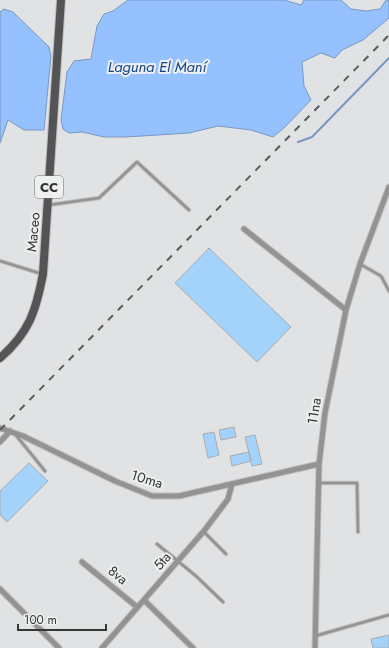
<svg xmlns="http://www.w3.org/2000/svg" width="389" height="648" viewBox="0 0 389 648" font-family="Jost,sans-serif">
	<rect width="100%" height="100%" fill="#e0e2e3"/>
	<path fill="#95c2ff" stroke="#7898c2" d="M128,0h156l17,5 3,-5h37l10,9 15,2 14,-2 6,-9h3v18l-26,22 -21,10 -7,8 -14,-5 -19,9 2,24 7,14 -26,27 -12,10 -22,-7 -33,-4 -29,7 -63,4h-22l-22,-5 -13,1 -6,-4 -2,-9 6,-48 7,-11 17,-2 6,-33 7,-12 9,-3z
		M4,9l9,3 36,35 2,9 -7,74h-20l-16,-10 -8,23v-131z"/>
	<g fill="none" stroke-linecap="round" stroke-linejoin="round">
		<path stroke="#7898c2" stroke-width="2" d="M298,142l14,-5 77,-79"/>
	</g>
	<path fill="#a3d3fa" stroke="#aaacad" d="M209,248l82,79 -34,35 -82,-79z
		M234,427l2,10 -15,3 -2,-10z
		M214,432l5,23 -11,3 -5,-24z
		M255,435l7,29 -10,2 -7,-29z
		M249,452l2,9 -19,5 -2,-10z
		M29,463l19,18 -41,41 -7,-7v-24z
		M389,635v13h-16l-2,-9z"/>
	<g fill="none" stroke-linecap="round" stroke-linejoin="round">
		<defs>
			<path id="lane" d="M49,205l50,-7 38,-36 52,48
				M0,261l42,13
				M360,264l21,12 8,15
				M15,434l30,37
				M319,483h38l1,49
				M204,532l22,22
				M157,544l39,32 27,26
				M315,636l74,-21"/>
			<path id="street" d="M244,229l102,81
				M0,428l23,8 92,45 37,15h27l140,-32
				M0,442l10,-11
				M82,562l55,45
				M0,589l59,59
				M144,600l49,48
				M102,648l102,-117 24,-32 4,-15
				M315,648l4,-184 6,-51 21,-103 14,-46 29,-77"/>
			<path id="primary" d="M0,358c29,-25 36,-47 43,-84l18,-274"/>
		</defs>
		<use href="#lane" stroke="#bebfc0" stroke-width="4.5"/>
		<use href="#street" stroke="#bebfc0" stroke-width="7"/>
		<use href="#primary" stroke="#bebfc0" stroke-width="10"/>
		<use href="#lane" stroke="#939394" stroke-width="2.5"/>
		<use href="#street" stroke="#939394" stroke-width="5"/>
		<use href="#primary" stroke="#545355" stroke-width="8"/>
		<path stroke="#5a5b5b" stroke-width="2" stroke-dasharray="7 7" stroke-linecap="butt" d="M0,430l389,-395"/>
	</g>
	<g text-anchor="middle" stroke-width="4" stroke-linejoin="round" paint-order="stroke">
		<rect fill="#edeff1" stroke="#6c6d6d" stroke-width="1" x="35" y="176" width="28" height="22" rx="3"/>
		<g font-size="13" font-weight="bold" fill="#343535">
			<text x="49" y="192">CC</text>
		</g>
		<g font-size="14" fill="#343535" stroke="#edeff1">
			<text transform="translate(33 232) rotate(-85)" y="5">Maceo</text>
			<text transform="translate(314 411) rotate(-81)" y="5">11na</text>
			<text transform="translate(147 479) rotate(17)" y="5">10ma</text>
			<text transform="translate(162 561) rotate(-50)" y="5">5ta</text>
			<text transform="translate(118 575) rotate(39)" y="5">8va</text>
		</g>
		<g font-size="15" font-style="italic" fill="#0e4587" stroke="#edeff1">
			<text x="157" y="72">Laguna El Maní</text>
		</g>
	</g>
	<path d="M18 624v6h88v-6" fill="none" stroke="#343535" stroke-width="2"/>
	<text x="24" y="624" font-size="12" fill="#343535" stroke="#edeff1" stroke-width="3" paint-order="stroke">100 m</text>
</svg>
